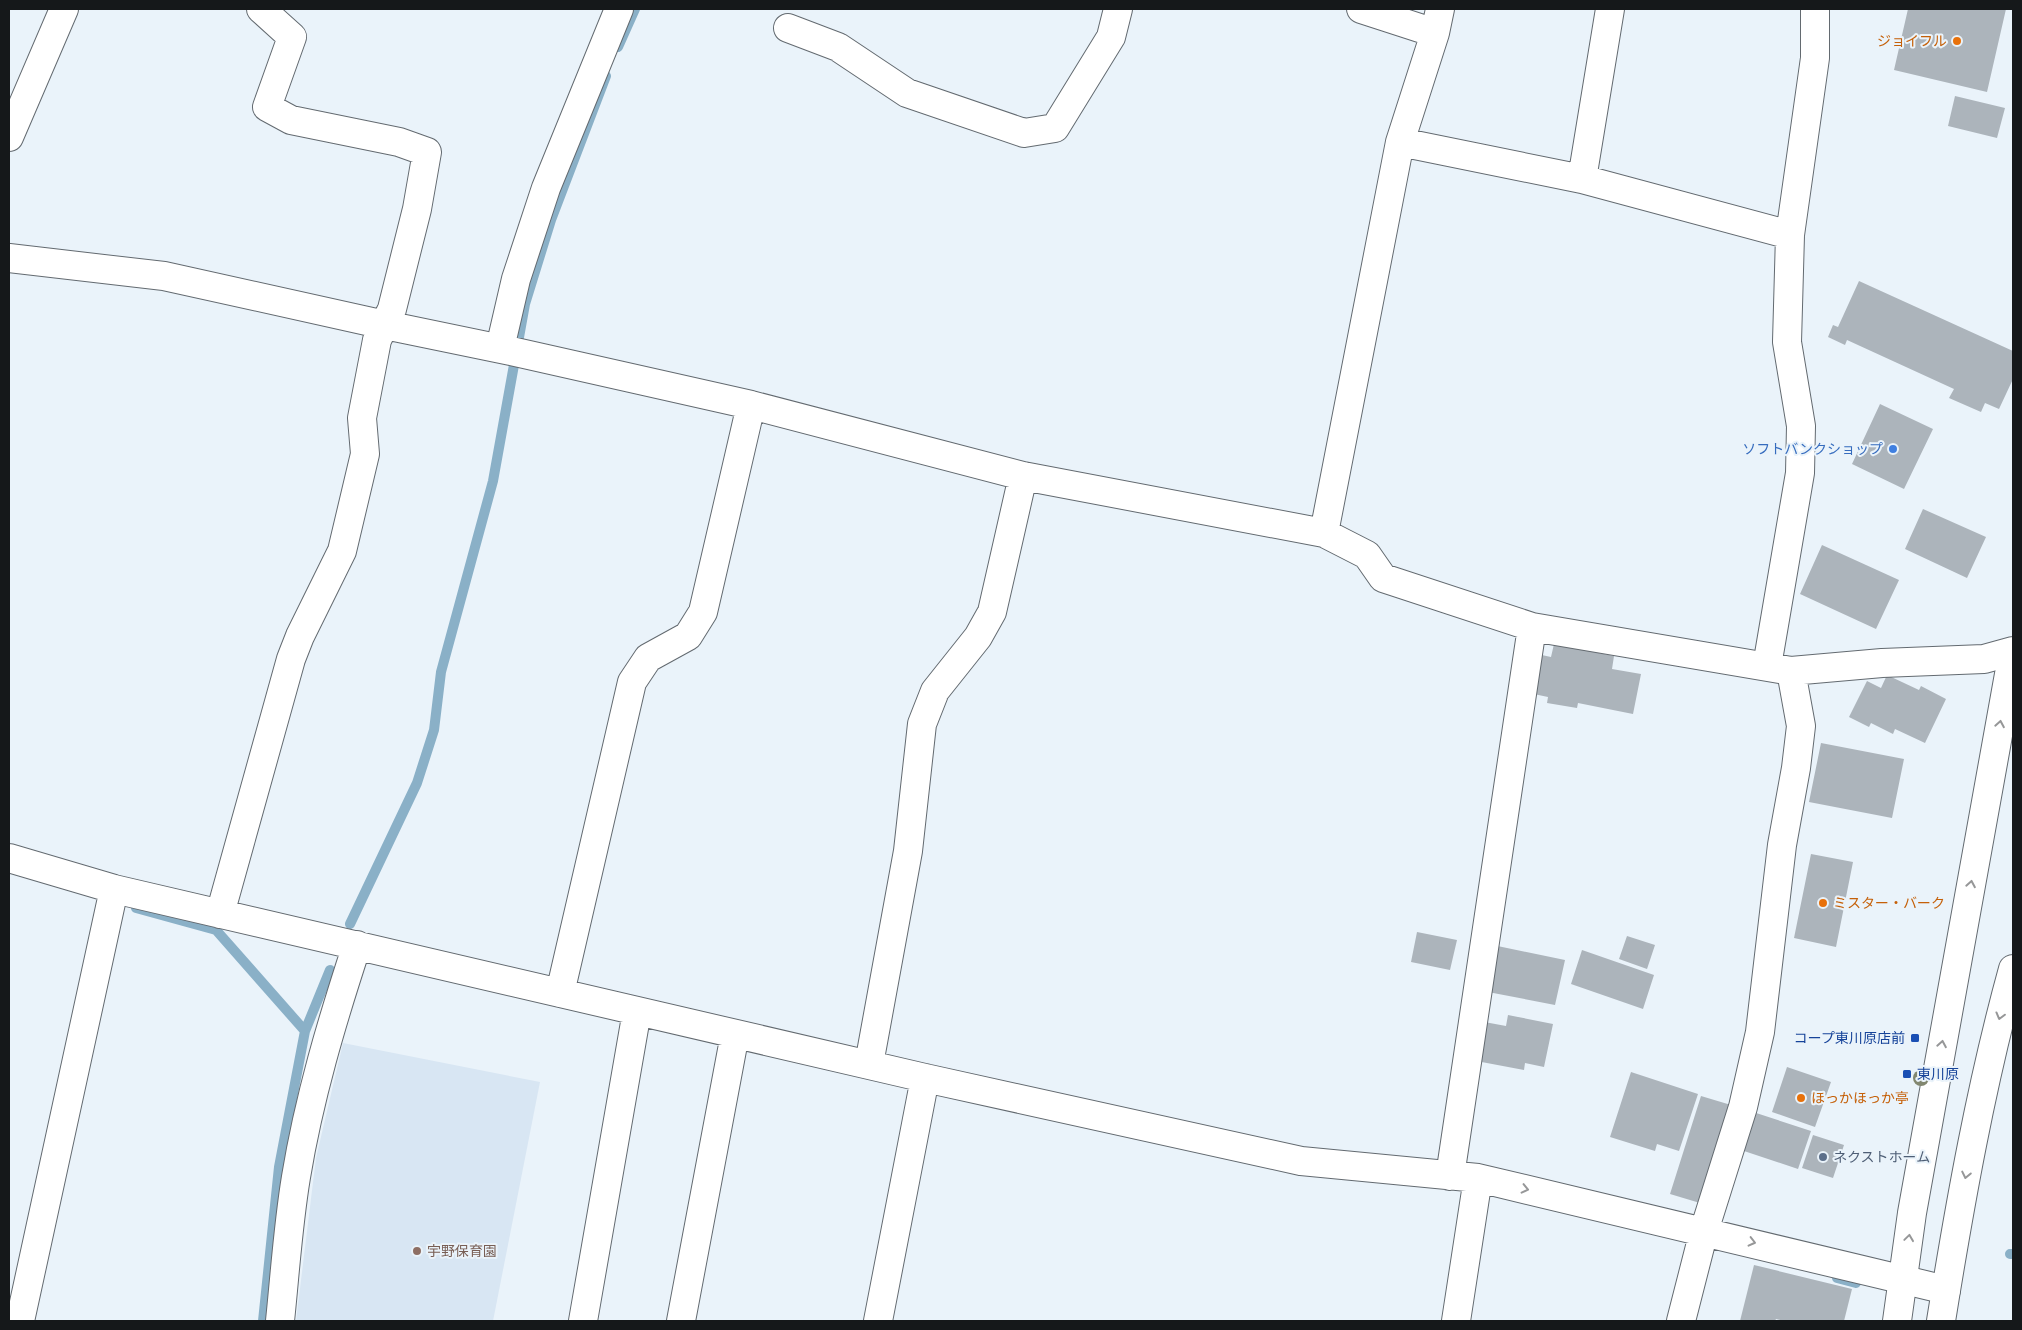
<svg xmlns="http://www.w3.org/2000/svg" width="2022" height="1330" viewBox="0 0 2022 1330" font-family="'DM Sans','Noto Sans JP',sans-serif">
	<rect width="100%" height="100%" fill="#eaf3fa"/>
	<path fill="#d8e6f3" d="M343,1043l197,39 -47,239h-197l20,-163z"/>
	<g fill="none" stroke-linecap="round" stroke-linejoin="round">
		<path stroke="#8ab0c7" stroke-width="10" d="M618,47l17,-38
			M136,908l80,22 89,101 -26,136 -16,154
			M350,924l67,-141 17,-53 7,-58 52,-191 32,-177 26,-84 55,-144
			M305,1031l25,-61
			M2010,1254h3
			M1837,1278l19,5"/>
	</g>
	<path fill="#acb4bb" d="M1908,9h98l-19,83 -93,-22z
		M1955,96l50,12 -8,30 -49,-12z
		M1859,281l154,70v28l-14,30 -14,-6 -4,9 -32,-14 5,-9 -107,-49 -2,5 -17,-8 5,-12 5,2z
		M1880,404l53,25 -29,60 -52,-25z
		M1923,509l63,28 -19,41 -62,-29z
		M1822,545l77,35 -23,49 -76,-35z
		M1554,644l60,12 -2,13 29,5 -8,40 -55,-11 -1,5 -30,-5 1,-6 -19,-4 8,-39 14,3z
		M1887,675l32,15 2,-4 25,13 -21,44 -30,-14 -2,5 -22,-11 -2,4 -20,-10 18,-36 14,7z
		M1821,743l83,16 -12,59 -83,-16z
		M1811,854l42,8 -17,85 -42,-9z
		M1417,932l40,8 -7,30 -39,-8z
		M1627,936l28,9 -8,24 -28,-10z
		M1488,944l77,16 -10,45 -67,-13z
		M1582,950l72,25 -11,34 -72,-25z
		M1508,1015l45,9 -9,43 -19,-4 -1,7 -53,-10 8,-39 27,5z
		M1787,1067l44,15 -16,45 -43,-15z
		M1631,1072l67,22 -19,57 -22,-7 -2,7 -45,-14z
		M1701,1096l30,9 -31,98 -30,-9z
		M1750,1111l61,20 -13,38 -60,-20z
		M1813,1135l31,10 -11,33 -31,-10z
		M1754,1265l98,24 -8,32h-59l-9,-2 -1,2h-35z"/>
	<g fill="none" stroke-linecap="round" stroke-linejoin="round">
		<defs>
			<path id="street" d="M788,28l50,19 69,46 117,40 31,-5 56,-91 7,-28
				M1435,33l5,-24
				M9,137l55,-128
				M1400,142l182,37 208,56
				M1582,179l28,-170
				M9,258l155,18 221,49 126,26 240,54 272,71 301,57 43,22 16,23 149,49 259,44 91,-8 102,-4 29,-8
				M500,348l16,-69 30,-91 73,-179
				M1324,533l76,-391 35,-109 -74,-24
				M1767,666l33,-193 1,-47 -14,-84 3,-107 25,-177v-49
				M9,858l105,31 811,189 376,83 177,17 468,112
				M220,914l71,-255 9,-23 42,-85 23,-97 -3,-36 15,-78 15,-31 25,-100 10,-57 -28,-10 -108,-22 -24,-13 25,-70 -31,-28
				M560,993l72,-311 16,-24 40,-22 15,-24 48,-207
				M869,1064l39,-213 14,-127 13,-33 43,-54 14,-25 31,-136
				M1450,1176l82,-549
				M20,1321l94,-432
				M280,1321c5,-48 8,-96 16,-144 13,-79 36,-156 61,-232
				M583,1321l54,-310
				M681,1321l54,-287
				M878,1321l47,-243
				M1456,1321l22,-143
				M1681,1321l23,-90 39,-124 17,-75 22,-187 14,-77 5,-42 -10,-55"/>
			<path id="secondary" d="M1897,1321l15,-108 101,-561
				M1941,1321c19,-118 40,-236 72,-352"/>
		</defs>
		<use href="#street" stroke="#636a70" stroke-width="30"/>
		<use href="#secondary" stroke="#636a70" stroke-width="30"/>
		<use href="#street" stroke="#fff" stroke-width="28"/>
		<use href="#secondary" stroke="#fff" stroke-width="28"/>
	</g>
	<circle fill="#828770" cx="1921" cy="1078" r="8"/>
	<defs><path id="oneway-chevron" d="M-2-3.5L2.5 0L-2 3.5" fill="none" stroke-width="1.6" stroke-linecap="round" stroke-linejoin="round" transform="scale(1.25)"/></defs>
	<g stroke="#969798">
		<use href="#oneway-chevron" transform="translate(2000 724) rotate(-80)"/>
		<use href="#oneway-chevron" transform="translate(1971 884) rotate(-80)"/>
		<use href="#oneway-chevron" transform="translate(2000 1016) rotate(105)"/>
		<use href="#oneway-chevron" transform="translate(1942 1044) rotate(-80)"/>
		<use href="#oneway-chevron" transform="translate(1966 1175) rotate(102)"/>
		<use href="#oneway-chevron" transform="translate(1525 1189) rotate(13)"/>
		<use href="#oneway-chevron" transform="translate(1909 1238) rotate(-82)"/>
		<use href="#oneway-chevron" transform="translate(1752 1242) rotate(14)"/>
	</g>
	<g fill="#e8710a" stroke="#eaf3fa" stroke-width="2">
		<circle cx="1957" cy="41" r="5"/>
		<circle cx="1823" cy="903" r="5"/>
		<circle cx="1801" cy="1098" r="5"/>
	</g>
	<circle fill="#3f7fe0" stroke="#eaf3fa" stroke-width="2" cx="1893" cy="449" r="5"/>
	<g fill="#1a4fb4" stroke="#eaf3fa" stroke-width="2">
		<rect x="1910" y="1033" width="10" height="10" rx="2.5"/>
		<rect x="1902" y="1069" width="10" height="10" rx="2.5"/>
	</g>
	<circle fill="#5c6f8a" stroke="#eaf3fa" stroke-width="2" cx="1823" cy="1157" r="5"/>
	<circle fill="#8d6e63" stroke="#eaf3fa" stroke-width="2" cx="417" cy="1251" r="5"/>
	<g text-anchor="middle" stroke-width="4" stroke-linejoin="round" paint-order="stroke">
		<g font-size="14" fill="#c56008" stroke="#eaf3fa" text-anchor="start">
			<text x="1947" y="46" text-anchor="end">ジョイフル</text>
			<text x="1833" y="908">ミスター・バーク</text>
			<text x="1811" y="1103">ほっかほっか亭</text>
		</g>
		<g font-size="14" fill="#366cbe" stroke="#eaf3fa" text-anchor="end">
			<text x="1883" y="454">ソフトバンクショップ</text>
		</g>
		<g font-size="14" fill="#164399" stroke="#eaf3fa" text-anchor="end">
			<text x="1905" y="1043">コープ東川原店前</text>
			<text x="1917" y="1079" text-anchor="start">東川原</text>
		</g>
		<g font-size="14" fill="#4e5e75" stroke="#eaf3fa" text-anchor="start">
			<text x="1833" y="1162">ネクストホーム</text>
		</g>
		<g font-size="14" fill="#785e54" stroke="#eaf3fa" text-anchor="start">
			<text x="427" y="1256">宇野保育園</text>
		</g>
	</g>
	<rect width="2022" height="1330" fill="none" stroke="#15181a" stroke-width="20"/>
</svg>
